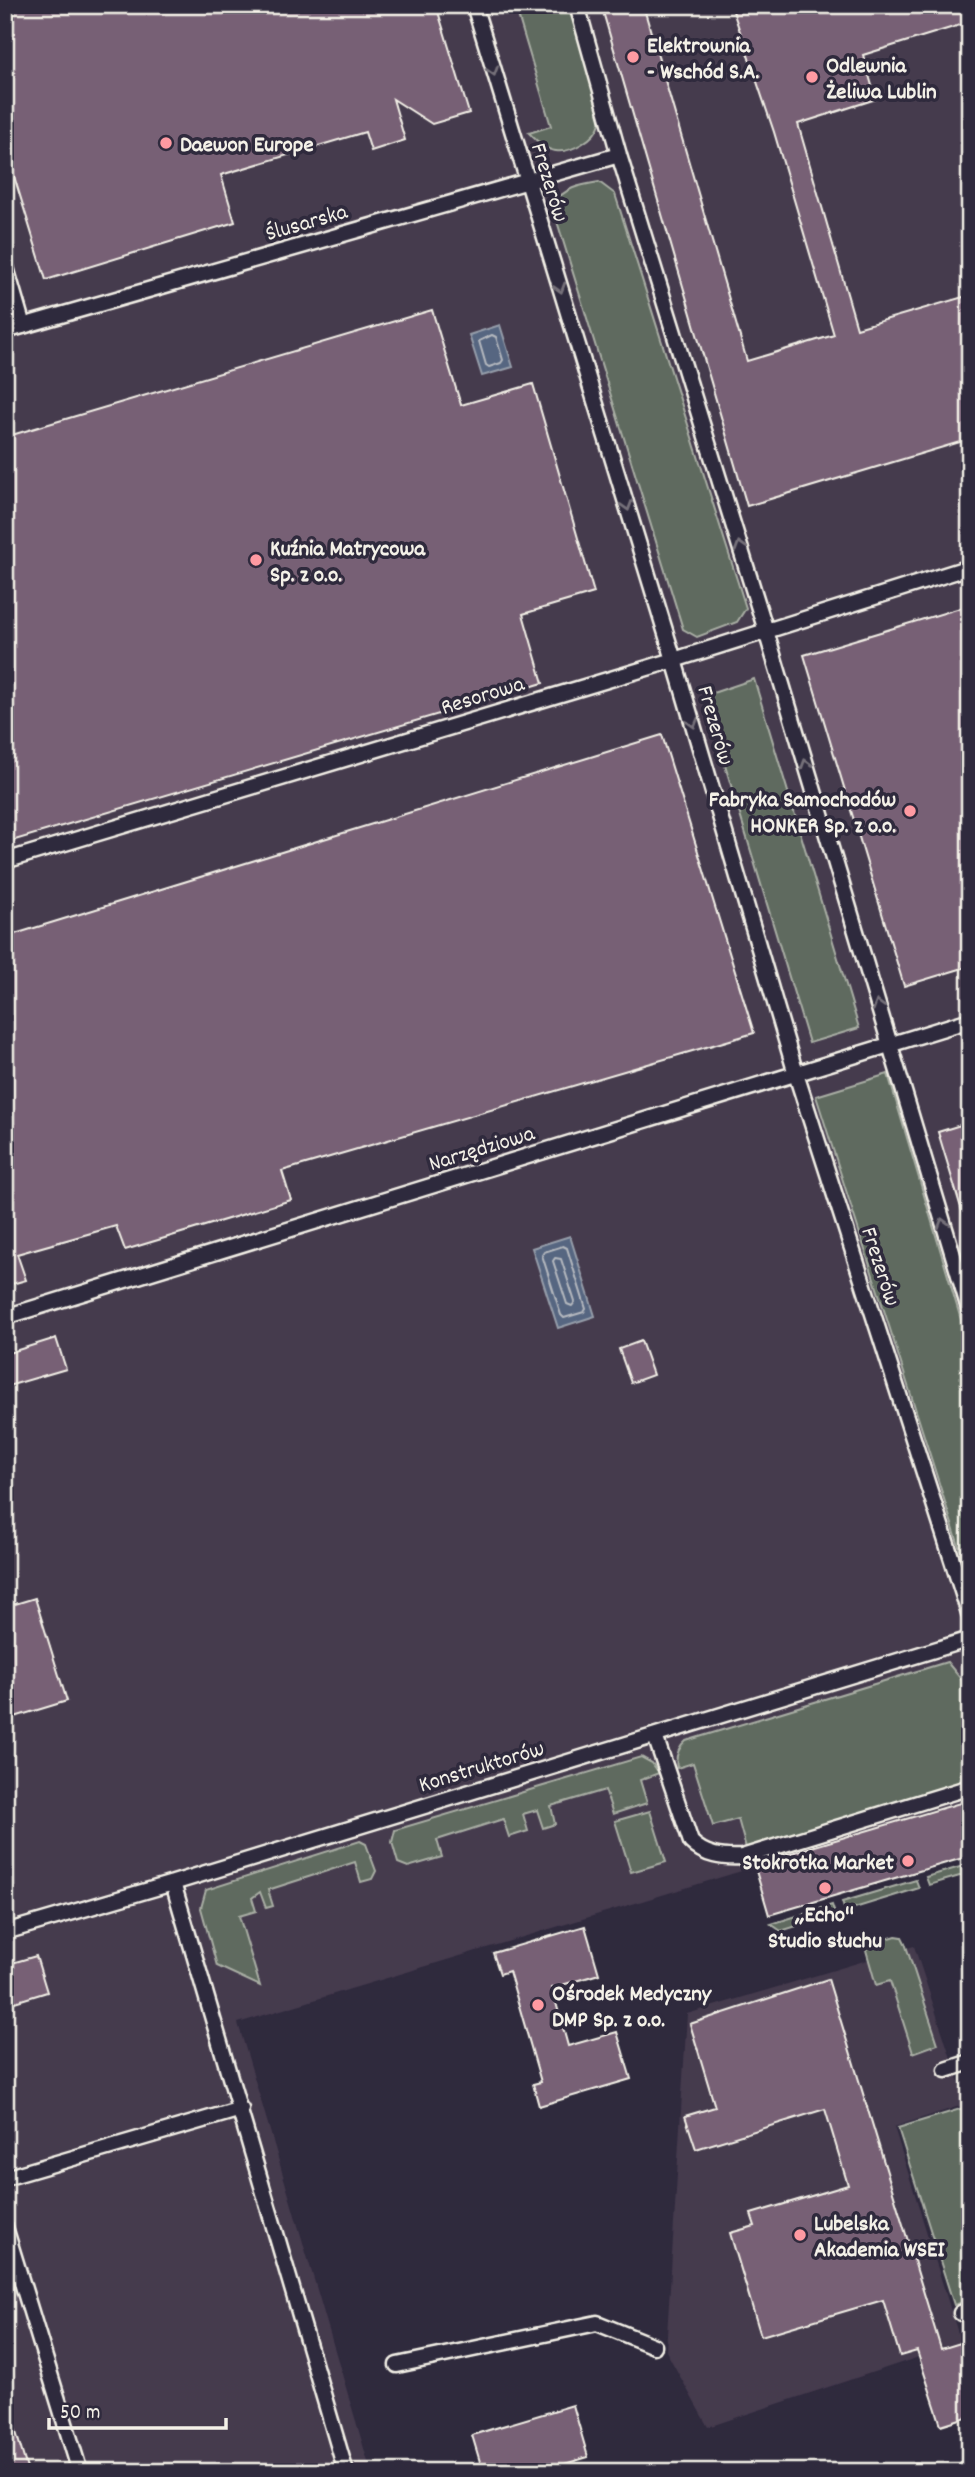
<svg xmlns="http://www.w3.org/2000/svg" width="975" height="2477" viewBox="0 0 975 2477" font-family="Dekko,sans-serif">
	<rect width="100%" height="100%" fill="#2f2a3d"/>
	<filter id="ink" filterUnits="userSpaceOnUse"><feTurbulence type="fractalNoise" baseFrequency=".0143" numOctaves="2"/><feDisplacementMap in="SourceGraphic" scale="14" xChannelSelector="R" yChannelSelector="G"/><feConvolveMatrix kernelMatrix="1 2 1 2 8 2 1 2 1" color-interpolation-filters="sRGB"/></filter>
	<g filter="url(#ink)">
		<path fill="#453a4e" d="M5,5h965v1797l-732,221 133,449h-366z
			M914,1946l52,158 -72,23 67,216 -253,84 -42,-76 21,-337z"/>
		<path fill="#5e6a5f" stroke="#a9aea4" stroke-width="2" d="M515,5h54l28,91c1,8 4,19 3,27 -4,16 -29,30 -44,28 -11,-1 -20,-11 -27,-18l22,-7z
			M599,182l16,12 131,414 -9,14 -40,15 -14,-8 -131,-424c12,-17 27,-20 47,-23z
			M754,679l105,349 -50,15 -105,-347z
			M888,1074l82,276v231l-154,-485z
			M947,1662l23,28v91l-224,67 -8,-29 -25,7 -20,-63 -16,5c-2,-11 1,-20 9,-27z
			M641,1757l11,6 7,10 -19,7 7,23 -34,11 -8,-24 -54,16 4,18 -12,4 -6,-18 -14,4 5,17 -19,6 -6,-18 -66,21 5,17 -34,10 -10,-4 -6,-21 3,-12z
			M650,1811l16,51 -35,10 -16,-51z
			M360,1841l6,3 10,27 -4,8 -11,3 -6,-20 -87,28 5,16 -7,2 -6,-16 -8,6 4,13 -17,5 21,70 -43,-20 -16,-58 5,-18z
			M970,1864v9l-41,12 -3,-8z
			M916,1880l3,8 -74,23 -3,-9z
			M832,1905l3,9 -54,17 -10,-7z
			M896,1936l6,1 3,6 33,101 -25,9 -23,-72 -14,4 -10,-35 4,-6z
			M970,2106v194l-16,5 -56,-177z"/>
		<path fill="#576681" stroke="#969eaa" stroke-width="2" d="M500,325l13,42 -31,9 -13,-41z
			M570,1236l25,80 -37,12 -26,-80z"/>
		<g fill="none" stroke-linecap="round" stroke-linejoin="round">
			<path stroke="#b5b9bf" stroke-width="2" d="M492,335l4,2 7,23 -2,3 -12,4 -3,-2 -7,-24z
				M563,1246l4,2 19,61 -2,3 -20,6 -3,-3 -19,-60 2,-3z
				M555,1258l6,1 14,43 -3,4 -5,-2 -14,-43z"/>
		</g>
		<path fill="#776075" stroke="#f4f1e8" stroke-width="2" d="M5,5h431l33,108 -37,11 -39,-25 12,41 -34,11 -6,-19 -144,43 14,47 -189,58 -41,-133z
			M601,5h42l104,356 87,-26 -60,-203 -43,-127h239v17l-107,33 13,44 -78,25 59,204 113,-33v144l-223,67z
			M432,310l29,95 72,-21 61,209 -71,21 20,69 -538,160v-406z
			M970,605v361l-66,20 -100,-331z
			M662,735l92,298 -472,138 9,29 -166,50 -9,-24 -99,28 9,26 -21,6v-349z
			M970,1122v98l-5,1 -27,-89z
			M56,1338l10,31 -61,18v-33z
			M641,1341l12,34 -22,8 -12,-34z
			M35,1598l32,103 -62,19v-113z
			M970,1800v56l-201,59 -15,-51z
			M585,1926l14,48 -47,14 16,58 49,-14 14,47 -92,27 -6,-22 8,-2 -32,-111 -9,3 -7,-21z
			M36,1956l11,36 -42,13v-40z
			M828,1979l113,370 29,-9v76l-29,9 -24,-74 -17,5 -17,-56 -122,36 -31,-103 25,-7 -4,-12 97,-29 -23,-76 -129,40 -11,-33 30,-9 -25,-83z
			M573,2405l15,52 -50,15h-55l-11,-37z
			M10,2412l18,60h-23v-59z"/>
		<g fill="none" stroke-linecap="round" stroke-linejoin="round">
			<defs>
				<path id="service" d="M474,5l200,655 122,414 174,542
					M577,5l42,150 147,476 204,681
					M5,264l18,62
					M5,331l614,-176
					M5,861l669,-201 296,-93
					M5,1317l965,-297
					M655,1736l36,106c14,14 31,16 51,15l228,-70
					M173,1883l173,589
					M5,1932l168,-49 797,-244
					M946,2070l24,-8
					M5,2178l236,-69
					M5,2227l75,245
					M961,2313l9,-3
					M397,2365l200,-42 57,23"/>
			</defs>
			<use href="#service" stroke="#f4f1e8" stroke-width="19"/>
			<use href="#service" stroke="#2f2a3d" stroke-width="14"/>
		</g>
		<defs><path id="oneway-chevron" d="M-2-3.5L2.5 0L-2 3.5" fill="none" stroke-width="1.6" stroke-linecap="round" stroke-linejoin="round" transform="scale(1.75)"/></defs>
		<g stroke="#747079">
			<use href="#oneway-chevron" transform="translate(493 71) rotate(73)"/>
			<use href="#oneway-chevron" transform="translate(560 288) rotate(73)"/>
			<use href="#oneway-chevron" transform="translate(627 506) rotate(73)"/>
			<use href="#oneway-chevron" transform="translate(740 546) rotate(-107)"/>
			<use href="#oneway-chevron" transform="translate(693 723) rotate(74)"/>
			<use href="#oneway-chevron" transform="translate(806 764) rotate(-107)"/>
			<use href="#oneway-chevron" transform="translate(878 1005) rotate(-107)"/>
			<use href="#oneway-chevron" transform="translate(943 1223) rotate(-107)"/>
		</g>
	</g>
	<g fill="#ff9aa2" stroke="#2f2a3d" stroke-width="2.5">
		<circle cx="633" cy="57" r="7"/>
		<circle cx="812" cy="77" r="7"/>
		<circle cx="166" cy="143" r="7"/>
		<circle cx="256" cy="560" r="7"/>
		<circle cx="910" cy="811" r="7"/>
		<circle cx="908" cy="1861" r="7"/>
		<circle cx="825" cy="1888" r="7"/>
		<circle cx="538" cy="2005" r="7"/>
		<circle cx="800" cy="2235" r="7"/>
	</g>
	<g text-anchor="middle" stroke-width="7" stroke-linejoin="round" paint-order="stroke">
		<g font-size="23" font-weight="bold" fill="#f4f1e8" stroke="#2f2a3d" text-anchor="start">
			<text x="647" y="52">Elektrownia<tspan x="647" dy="26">- Wschód S.A.</tspan></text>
			<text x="826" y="72">Odlewnia<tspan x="826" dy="26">Żeliwa Lublin</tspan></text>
			<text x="180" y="151">Daewon Europe</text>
			<text x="270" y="555">Kuźnia Matrycowa<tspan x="270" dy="26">Sp. z o.o.</tspan></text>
			<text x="896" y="806" text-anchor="end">Fabryka Samochodów<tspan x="896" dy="26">HONKER Sp. z o.o.</tspan></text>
			<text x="894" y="1869" text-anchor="end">Stokrotka Market</text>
			<text x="825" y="1921" text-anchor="middle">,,Echo''<tspan x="825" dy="26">Studio słuchu</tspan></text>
			<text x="552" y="2000">Ośrodek Medyczny<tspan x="552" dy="26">DMP Sp. z o.o.</tspan></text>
			<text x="814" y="2230">Lubelska<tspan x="814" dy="26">Akademia WSEI</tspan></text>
		</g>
		<g font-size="23" fill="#f4f1e8" stroke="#2f2a3d">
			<text transform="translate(551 182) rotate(73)" y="8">Frezerów</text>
			<text transform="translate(306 221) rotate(-16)" y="8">Ślusarska</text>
			<text transform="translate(482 694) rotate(-17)" y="8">Resorowa</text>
			<text transform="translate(717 725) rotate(74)" y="8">Frezerów</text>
			<text transform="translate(481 1147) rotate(-17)" y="8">Narzędziowa</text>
			<text transform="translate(882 1266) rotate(72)" y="8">Frezerów</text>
			<text transform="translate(481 1765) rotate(-17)" y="8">Konstruktorów</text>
		</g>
	</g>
	<rect width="975" height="2477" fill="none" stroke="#2f2a3d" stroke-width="28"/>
	<rect x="14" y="14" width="947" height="2449" fill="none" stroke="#f4f1e8" stroke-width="2.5" filter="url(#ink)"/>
	<path d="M49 2418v10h177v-10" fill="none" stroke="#f4f1e8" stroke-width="3.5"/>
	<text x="60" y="2418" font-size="21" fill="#f4f1e8" stroke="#2f2a3d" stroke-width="5" paint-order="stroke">50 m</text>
</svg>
